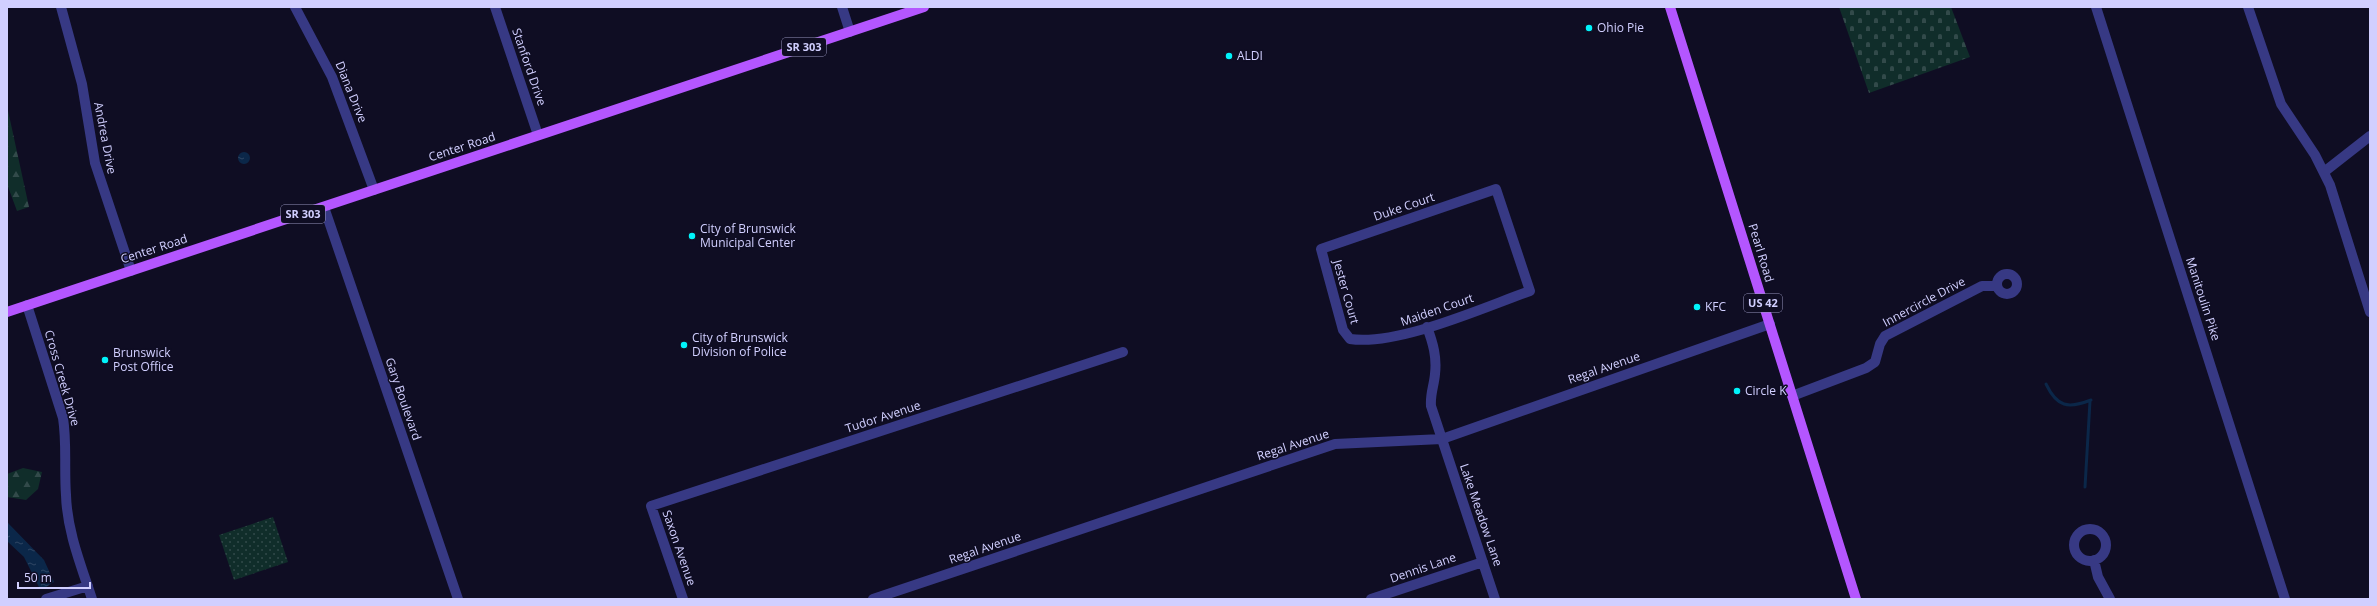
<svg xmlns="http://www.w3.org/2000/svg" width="2377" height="606" viewBox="0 0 2377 606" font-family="'Open Sans',sans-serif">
	<defs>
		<pattern id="forest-firs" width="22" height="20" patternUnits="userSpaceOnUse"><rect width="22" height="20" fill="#102d2a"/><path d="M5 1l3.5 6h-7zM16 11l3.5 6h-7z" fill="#324a4a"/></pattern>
		<pattern id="cemetery-stones" width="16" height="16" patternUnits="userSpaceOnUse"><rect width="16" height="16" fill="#102d2a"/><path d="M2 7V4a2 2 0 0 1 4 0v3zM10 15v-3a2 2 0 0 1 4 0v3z" fill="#324a4a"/></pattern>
		<pattern id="park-dots" width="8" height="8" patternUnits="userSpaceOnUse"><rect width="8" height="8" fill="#102d2a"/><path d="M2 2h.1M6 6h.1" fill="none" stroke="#324a4a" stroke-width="1.8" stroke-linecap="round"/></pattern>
		<pattern id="water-ripples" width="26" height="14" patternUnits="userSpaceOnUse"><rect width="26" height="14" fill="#0b2749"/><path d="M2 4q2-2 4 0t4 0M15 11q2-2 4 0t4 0" fill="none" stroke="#2e4564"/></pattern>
	</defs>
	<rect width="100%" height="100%" fill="#0f0d23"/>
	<path fill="url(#forest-firs)" d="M7,106l22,101 -12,4 -10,-27z
		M23,468l19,4 -4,17 -12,11 -19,-3v-23z"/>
	<path fill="url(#cemetery-stones)" d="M1839,7h112l19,50 -101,36z"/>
	<path fill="url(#park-dots)" d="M273,517l15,45 -54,18 -15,-45z"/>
	<path fill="url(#water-ripples)" d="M238 158a6 6 0 1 1 12 0a6 6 0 1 1-12 0Z
		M7,522l37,38 10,22 -8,5h-7l-15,-30 -17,-16z"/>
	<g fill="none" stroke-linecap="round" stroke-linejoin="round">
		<path stroke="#0b2749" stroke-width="3" d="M2046,384c11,23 22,25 45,16
			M2085,487l5,-86"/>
		<path stroke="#373984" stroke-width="10" d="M61,7l21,77 13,79 36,108
			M295,7l37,70 42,113
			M495,7l43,128
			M842,7l8,25
			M2096,7l189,592
			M2248,7l33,97 34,51 15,30 40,127
			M2324,172l46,-36
			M1496,189l34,102c-48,17 -132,55 -180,48l-7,-9 -22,-81z
			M324,207l134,392
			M1997 284a10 10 0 1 1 20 0a10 10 0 1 1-20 0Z
			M27,305l36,113c4,25 1,51 3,77 1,36 15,70 26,104
			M1427,327c6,16 10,30 8,47 -1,12 -5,20 -4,32l64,193
			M1792,396l74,-28 9,-6 5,-18 5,-8 97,-50h15
			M2074 545a16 16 0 1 1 32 0a16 16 0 1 1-32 0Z
			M2094,560l4,17 12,22
			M46,599l42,-13
			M683,599l-32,-93 472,-154
			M873,599l462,-155 107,-5 328,-115
			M1371,599l112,-37"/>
		<path stroke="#b456ff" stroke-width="10" d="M1670,7l186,592
			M7,312l917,-305"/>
	</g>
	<g fill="#00f3fa" stroke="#0f0d23" stroke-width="1.5">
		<circle cx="1589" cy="28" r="4"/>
		<circle cx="1229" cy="56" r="4"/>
		<circle cx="692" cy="236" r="4"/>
		<circle cx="1697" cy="307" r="4"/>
		<circle cx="684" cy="345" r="4"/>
		<circle cx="105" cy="360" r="4"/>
		<circle cx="1737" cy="391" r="4"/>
	</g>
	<g text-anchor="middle" stroke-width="3" stroke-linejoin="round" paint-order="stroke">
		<g fill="#0f0d23" stroke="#9795bd" stroke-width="1">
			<rect x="782" y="38" width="44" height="18" rx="3"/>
			<rect x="281" y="205" width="44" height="18" rx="3"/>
			<rect x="1744" y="294" width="38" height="18" rx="3"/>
		</g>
		<g font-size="11" font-weight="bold" fill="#d1cfff">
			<text x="804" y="51">SR 303</text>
			<text x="303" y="218">SR 303</text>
			<text x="1763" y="307">US 42</text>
		</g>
		<g font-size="12" fill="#d1cfff" stroke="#0f0d23" text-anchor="start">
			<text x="1597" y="32">Ohio Pie</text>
			<text x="1237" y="60">ALDI</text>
			<text x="700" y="233">City of Brunswick<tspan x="700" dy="14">Municipal Center</tspan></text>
			<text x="1705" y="311">KFC</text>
			<text x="692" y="342">City of Brunswick<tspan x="692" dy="14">Division of Police</tspan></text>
			<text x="113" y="357">Brunswick<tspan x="113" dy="14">Post Office</tspan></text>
			<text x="1745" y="395">Circle K</text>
		</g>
		<g font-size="12" fill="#d1cfff" stroke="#0f0d23">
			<text transform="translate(529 67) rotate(71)" y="4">Stanford Drive</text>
			<text transform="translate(351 92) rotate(68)" y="4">Diana Drive</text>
			<text transform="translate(105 138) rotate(79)" y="4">Andrea Drive</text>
			<text transform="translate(462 147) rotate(-18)" y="4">Center Road</text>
			<text transform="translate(1404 207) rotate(-19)" y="4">Duke Court</text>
			<text transform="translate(154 249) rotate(-18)" y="4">Center Road</text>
			<text transform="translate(1761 253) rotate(73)" y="4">Pearl Road</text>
			<text transform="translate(1346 292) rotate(74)" y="4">Jester Court</text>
			<text transform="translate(2203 299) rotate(72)" y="4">Manitoulin Pike</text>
			<text transform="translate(1924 302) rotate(-28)" y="4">Innercircle Drive</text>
			<text transform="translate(1437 310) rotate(-19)" y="4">Maiden Court</text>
			<text transform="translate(1604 368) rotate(-19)" y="4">Regal Avenue</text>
			<text transform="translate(62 378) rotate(74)" y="4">Cross Creek Drive</text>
			<text transform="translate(403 399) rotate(71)" y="4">Gary Boulevard</text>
			<text transform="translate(883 417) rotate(-18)" y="4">Tudor Avenue</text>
			<text transform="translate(1293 445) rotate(-18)" y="4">Regal Avenue</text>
			<text transform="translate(1481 515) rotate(71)" y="4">Lake Meadow Lane</text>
			<text transform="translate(679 548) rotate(71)" y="4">Saxon Avenue</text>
			<text transform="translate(985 548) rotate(-19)" y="4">Regal Avenue</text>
			<text transform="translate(1423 568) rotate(-19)" y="4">Dennis Lane</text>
		</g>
	</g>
	<rect width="2377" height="606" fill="none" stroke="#d1cfff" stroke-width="16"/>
	<path d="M18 582v6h72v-6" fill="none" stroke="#d1cfff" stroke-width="2"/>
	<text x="24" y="582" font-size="12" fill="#d1cfff" stroke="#0f0d23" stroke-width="3" paint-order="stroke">50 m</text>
</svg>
